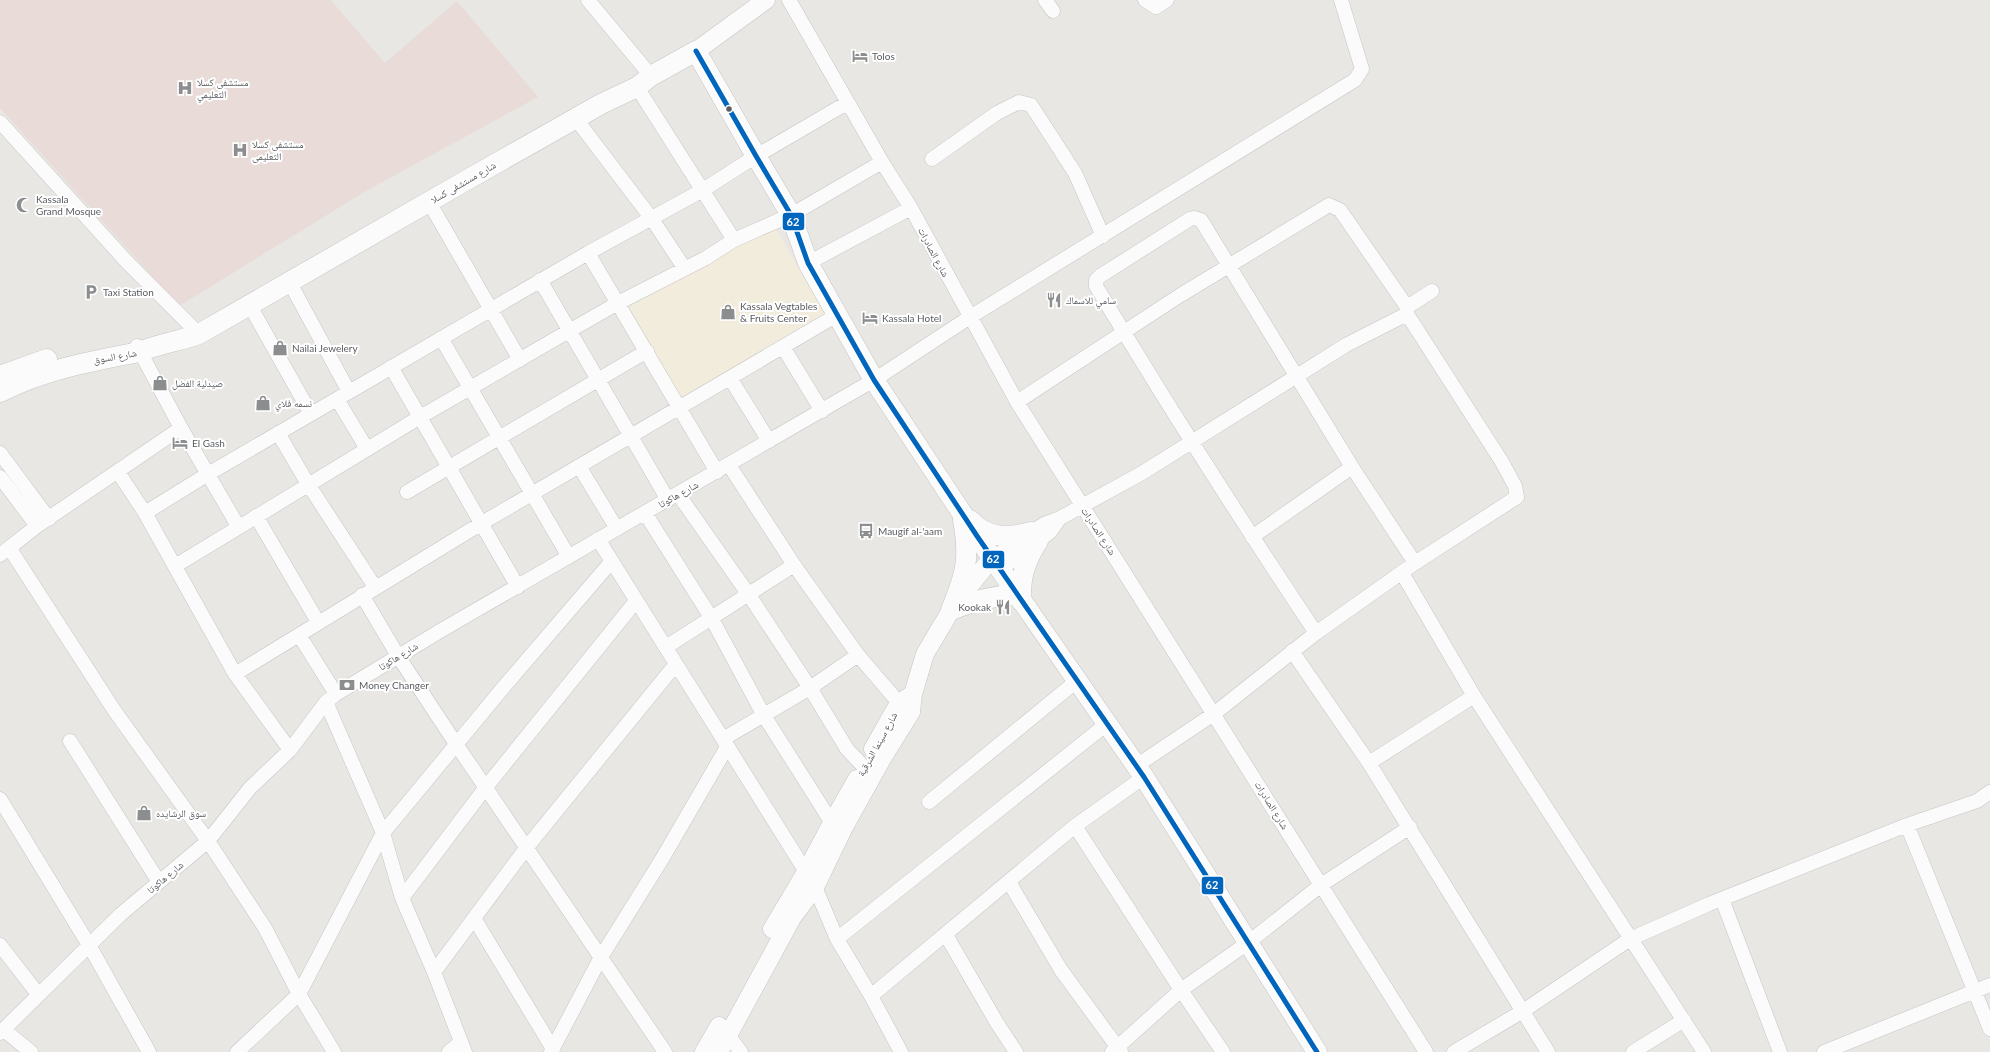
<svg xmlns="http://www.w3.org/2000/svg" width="1990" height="1052" viewBox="0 0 1990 1052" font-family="Lato,'Noto Naskh Arabic',sans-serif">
	<rect width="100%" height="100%" fill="#e9e7e3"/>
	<path fill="#f2ecdc" d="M772,222l54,94 -144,83 -53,-92z"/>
	<path fill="#e8dbd8" d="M0,0h331l54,63 72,-62 81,96 -172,94 -187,115 -179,-198z"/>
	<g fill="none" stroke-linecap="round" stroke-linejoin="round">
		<defs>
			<path id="minor" d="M588,0l63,76
				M789,0l93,162 29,46 106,194 409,650
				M1045,0l8,11
				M1145,0l11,7 11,-7
				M637,87l97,153
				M576,119l76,100 33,50
				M0,122l127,140 72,72
				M932,159l65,-46 22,-11 12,3 44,68 28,63
				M429,202l91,158
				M588,253l129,219
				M808,263l103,-55
				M540,280l128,220
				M290,283l59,109
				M250,306l61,108
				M441,338l128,219
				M137,346l44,82 57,98
				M783,347l39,64
				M391,367l127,220
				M730,378l39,63
				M337,399l30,50
				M1017,402l162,-106 150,-91 11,5 67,97
				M278,433l30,51 67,103
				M0,453l49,66
				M729,465l65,100 64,90 41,48 7,6
				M579,466l38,63
				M118,472l27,41 90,161 55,76
				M0,477l37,49
				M407,492l240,-141
				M678,494l71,101 61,93 37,61 17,18 8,11
				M145,513l63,-39 380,-221 115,-63 53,-34 91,-53
				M645,513l67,106 51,95 69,109
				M256,516l62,106
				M1252,537l100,-70
				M598,539l208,333 9,15 22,52 34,57 30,56
				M10,549l104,161 94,131 57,87 34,66 35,58
				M0,555l37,-29 144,-98
				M992,558l52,-34 16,-6 82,-45 204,-128 61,-31v-7l25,-16
				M175,566l245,-149 149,-86 49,-28 88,-45 28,-18 57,-25 91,-53
				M1000,570l50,-38 10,-14
				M1402,573l72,123 230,356
				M362,595l36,61 58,88 209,308
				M1316,633c-76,-114 -150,-230 -220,-347v-6l4,-4 90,-57 4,-1 7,2 151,247 63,96
				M299,635l37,59
				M666,647l128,-82
				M1292,651l77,112 179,289
				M235,674l247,-151 355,-208
				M326,702l57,131 19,65 32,74 31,80
				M723,739l87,-51 48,-33
				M70,741l89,141
				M1369,763l105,-67
				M1136,766l79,-53 101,-80 99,-70 102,-66 -2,-11 -13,-24 -95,-148
				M0,799l89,146 60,107
				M929,802l149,-122
				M1907,825l83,204
				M1075,826l106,164 42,62
				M1009,882l52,88 60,82
				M402,898l84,-111 150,-186
				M1722,899l58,153
				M474,918l79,131
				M946,935l51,88 19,29
				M837,939l271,-216
				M0,945l38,49
				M434,972l93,-125 149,-183
				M871,996l204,-170 69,-49
				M4,1030l27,22
				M0,1033l121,-119 87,-73 42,-53 40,-38 36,-48 10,-8 104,-63 434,-251 96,-63 385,-237 7,-11 -21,-69
				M728,1035l13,17
				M237,1052l62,-58 84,-161 119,-144 109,-127
				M449,1052l12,-10
				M551,1052l50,-95 61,-98 65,-112
				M1112,1052l69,-62 68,-48 72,-57 89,-58
				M1454,1052l69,-41 107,-72 79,-35 198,-79 70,-24 13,-9
				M1633,1052l51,-32
				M1824,1052l166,-67"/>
			<path id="tertiary" d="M696,51l70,-51
				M873,749l26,-46 14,-9
				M772,929l34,-57 26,-49 25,-44
				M704,1052l15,-26
				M719,1052l73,-134 23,-31 28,-58 40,-72 28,-45 2,-18 12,-40 29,-49 38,-47"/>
			<path id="secondary" d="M0,376l47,-17
				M0,392c46,-23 89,-30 139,-40 19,-8 41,-11 60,-18l273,-157 129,-73 36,-17 14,-11 45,-25 60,105 35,59 17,48 66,117 103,156 167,241 173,275
				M970,520c17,19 39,18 61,12
				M1021,601c-1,-23 4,-40 17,-60
				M951,610c15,-36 19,-52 12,-90
				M951,610c22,-9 42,-14 66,-16"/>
		</defs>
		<use href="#minor" stroke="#c5c5c5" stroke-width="15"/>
		<use href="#tertiary" stroke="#c5c5c5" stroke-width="19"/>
		<use href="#secondary" stroke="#c5c5c5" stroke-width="21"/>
		<use href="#minor" stroke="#fcfbfb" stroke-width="14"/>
		<use href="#tertiary" stroke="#fcfbfb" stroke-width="18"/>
		<use href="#secondary" stroke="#fcfbfb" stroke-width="20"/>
		<defs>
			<path id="bus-1" d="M696,51l60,105 35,59 17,48 66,117 103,156 167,241 173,275"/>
		</defs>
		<use href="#bus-1" stroke="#fff" stroke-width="8"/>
		<use href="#bus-1" stroke="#0065bd" stroke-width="5"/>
	</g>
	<defs>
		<symbol id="hotel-bare" viewBox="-9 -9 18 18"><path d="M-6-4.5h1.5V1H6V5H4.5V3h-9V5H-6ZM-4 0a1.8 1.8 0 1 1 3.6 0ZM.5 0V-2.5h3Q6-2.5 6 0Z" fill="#8b8d8e" stroke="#fff" stroke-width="2.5" paint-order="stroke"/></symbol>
		<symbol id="hospital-bare" viewBox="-9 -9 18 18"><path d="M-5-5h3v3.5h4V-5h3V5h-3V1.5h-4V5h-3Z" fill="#8b8d8e" stroke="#fff" stroke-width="2.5" paint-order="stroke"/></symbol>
		<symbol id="mosque-bare" viewBox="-9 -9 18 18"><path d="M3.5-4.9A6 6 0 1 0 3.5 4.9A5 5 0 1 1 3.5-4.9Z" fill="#8b8d8e" stroke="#fff" stroke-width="2.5" paint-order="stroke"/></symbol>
		<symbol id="parking-bare" viewBox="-9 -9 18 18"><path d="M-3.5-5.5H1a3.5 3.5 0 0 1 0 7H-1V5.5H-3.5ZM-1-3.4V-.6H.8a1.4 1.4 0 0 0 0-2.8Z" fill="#8b8d8e" stroke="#fff" stroke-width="2.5" paint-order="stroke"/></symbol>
		<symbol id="restaurant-bare" viewBox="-9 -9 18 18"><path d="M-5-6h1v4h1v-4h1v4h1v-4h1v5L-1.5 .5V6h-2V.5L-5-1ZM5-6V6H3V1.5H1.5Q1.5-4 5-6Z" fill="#8b8d8e" stroke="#fff" stroke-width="2.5" paint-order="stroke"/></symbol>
		<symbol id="shop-bare" viewBox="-9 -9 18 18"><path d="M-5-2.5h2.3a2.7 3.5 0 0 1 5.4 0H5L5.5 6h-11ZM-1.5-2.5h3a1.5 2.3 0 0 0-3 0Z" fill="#8b8d8e" stroke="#fff" stroke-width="2.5" paint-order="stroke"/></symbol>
		<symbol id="bus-bare" viewBox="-9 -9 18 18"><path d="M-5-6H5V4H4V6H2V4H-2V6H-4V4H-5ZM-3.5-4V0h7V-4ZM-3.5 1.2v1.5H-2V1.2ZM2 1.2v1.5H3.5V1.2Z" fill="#8b8d8e" stroke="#fff" stroke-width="2.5" paint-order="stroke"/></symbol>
		<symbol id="bank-bare" viewBox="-9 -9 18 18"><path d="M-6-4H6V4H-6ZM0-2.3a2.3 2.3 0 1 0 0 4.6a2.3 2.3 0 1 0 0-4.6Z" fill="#8b8d8e" stroke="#fff" stroke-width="2.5" paint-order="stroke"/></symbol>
	</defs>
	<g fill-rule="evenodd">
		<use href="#hotel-bare" x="849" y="45" width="22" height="22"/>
		<use href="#hospital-bare" x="174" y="77" width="22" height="22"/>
		<use href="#hospital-bare" x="229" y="139" width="22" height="22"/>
		<use href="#mosque-bare" x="13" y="194" width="22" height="22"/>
		<use href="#parking-bare" x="80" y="281" width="22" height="22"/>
		<use href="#restaurant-bare" x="1043" y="289" width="22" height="22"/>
		<use href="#shop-bare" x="717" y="301" width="22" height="22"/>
		<use href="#hotel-bare" x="859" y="307" width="22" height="22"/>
		<use href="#shop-bare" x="269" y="337" width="22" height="22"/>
		<use href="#shop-bare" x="149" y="372" width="22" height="22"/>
		<use href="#shop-bare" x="252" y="392" width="22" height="22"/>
		<use href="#hotel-bare" x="169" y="432" width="22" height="22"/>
		<use href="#bus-bare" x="855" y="520" width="22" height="22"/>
		<use href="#restaurant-bare" x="992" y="596" width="22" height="22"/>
		<use href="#bank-bare" x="336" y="674" width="22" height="22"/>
		<use href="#shop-bare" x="133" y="802" width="22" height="22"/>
	</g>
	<circle fill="#595c60" stroke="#fff" stroke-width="1.5" cx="729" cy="109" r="3.5"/>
	<g text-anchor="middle" stroke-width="4" stroke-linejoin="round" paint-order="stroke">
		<g font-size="10" fill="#595c60" stroke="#fff" text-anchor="start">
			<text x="872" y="60">Tolos</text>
			<text x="197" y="86">مستشفى كسلا<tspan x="197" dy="12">التعليمي</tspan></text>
			<text x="252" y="148">مستشفى كسلا<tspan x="252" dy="12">التعليمى</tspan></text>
			<text x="36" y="203">Kassala<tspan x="36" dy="12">Grand Mosque</tspan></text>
			<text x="103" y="296">Taxi Station</text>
			<text x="1066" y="304">سامي للاسماك</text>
			<text x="740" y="310">Kassala Vegtables<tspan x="740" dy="12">&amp; Fruits Center</tspan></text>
			<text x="882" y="322">Kassala Hotel</text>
			<text x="292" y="352">Nailai Jewelery</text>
			<text x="172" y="387">صيدلية الفضل</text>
			<text x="275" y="407">نسمه فلاي</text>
			<text x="192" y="447">El Gash</text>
			<text x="878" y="535">Maugif al-'aam</text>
			<text x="991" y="611" text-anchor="end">Kookak</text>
			<text x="359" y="689">Money Changer</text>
			<text x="156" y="817">سوق الرشايده</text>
		</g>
		<g font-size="10" fill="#595c60" stroke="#fff">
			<text transform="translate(463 182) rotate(-30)" y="4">شارع مستشفى كسلا</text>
			<text transform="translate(934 252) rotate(62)" y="4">شارع الصادرات</text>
			<text transform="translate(115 356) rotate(-10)" y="4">شارع السوق</text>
			<text transform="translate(678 494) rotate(-29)" y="4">شارع هاكوتا</text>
			<text transform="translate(1099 531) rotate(57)" y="4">شارع الصادرات</text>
			<text transform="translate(398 656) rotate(-31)" y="4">شارع هاكوتا</text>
			<text transform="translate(877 744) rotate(-61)" y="4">شارع سينما الشرقية</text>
			<text transform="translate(1272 805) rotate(58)" y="4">شارع الصادرات</text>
			<text transform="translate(165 877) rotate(-40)" y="4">شارع هاكوتا</text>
		</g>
	</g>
	<g stroke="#fff" stroke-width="1.5">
		<rect x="782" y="212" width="23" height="19" rx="4" fill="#0065bd"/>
		<rect x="982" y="550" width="23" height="19" rx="4" fill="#0065bd"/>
		<rect x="1201" y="876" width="23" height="19" rx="4" fill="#0065bd"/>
	</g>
	<g font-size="11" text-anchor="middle" font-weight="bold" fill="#fff">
		<text x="793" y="226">62</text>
		<text x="993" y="563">62</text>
		<text x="1212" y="889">62</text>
	</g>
</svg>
